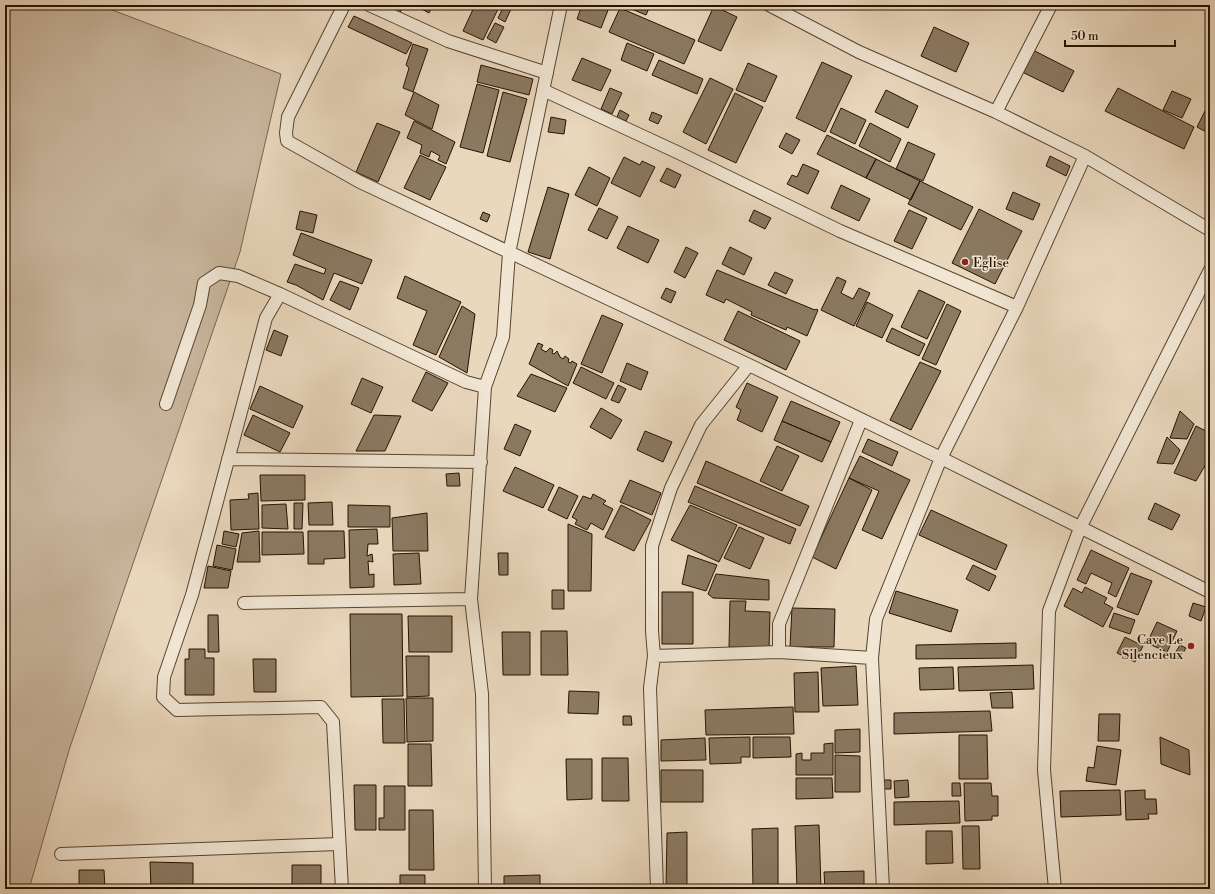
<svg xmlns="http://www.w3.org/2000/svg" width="1215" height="894" viewBox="0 0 1215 894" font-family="'Libre Bodoni',serif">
	<rect width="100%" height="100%" fill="#ead8bd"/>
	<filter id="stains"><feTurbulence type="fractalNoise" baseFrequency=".005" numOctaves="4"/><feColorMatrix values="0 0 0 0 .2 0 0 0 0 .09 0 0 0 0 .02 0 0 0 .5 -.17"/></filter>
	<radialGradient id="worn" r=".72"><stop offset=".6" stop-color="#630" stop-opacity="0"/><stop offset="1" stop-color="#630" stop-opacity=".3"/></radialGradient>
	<path fill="#c9b69d" stroke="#77644e" d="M5,5h94l182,69 -41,178 -170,495 -41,142h-24z"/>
	<path fill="#8b7962" stroke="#251200" d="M392,5h11l-3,8 -9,-5z
		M419,5h14l-4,8 -11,-6z
		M475,5h25l-17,35 -20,-9z
		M582,5h28l-9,23 -24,-9z
		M622,5h25l3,1 -4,9z
		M504,6l7,3 -6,13 -7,-4z
		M714,6l23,11 -16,34 -23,-10z
		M620,8l75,32 -11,24 -75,-32z
		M354,16l58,27 -6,11 -58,-27z
		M495,23l9,4 -8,16 -9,-5z
		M934,27l35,16 -13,29 -35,-16z
		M627,43l27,11 -7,17 -26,-11z
		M413,44l15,5 -15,43 -10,-4 6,-20 -3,-3z
		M1027,47l47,24 -11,21 -47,-23z
		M582,58l29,12 -10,21 -29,-11z
		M659,60l44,19 -6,15 -45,-19z
		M822,62l30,14 -27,56 -29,-14z
		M748,63l29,13 -12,26 -29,-12z
		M481,65l52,14 -4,16 -52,-13z
		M710,78l23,11 -27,55 -23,-12z
		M477,84l22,6 -16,63 -23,-6z
		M610,88l12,5 -10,21 -11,-5z
		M1118,88l76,39 -10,22 -79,-38z
		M886,90l32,16 -10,22 -33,-16z
		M1172,91l19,8 -9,19 -19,-8z
		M414,92l25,13 -7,24 -27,-14z
		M503,92l24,7 -17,63 -23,-6z
		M735,93l28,14 -27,56 -28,-13z
		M1210,101v33l-13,-7z
		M841,108l25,12 -11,24 -25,-12z
		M620,110l9,5 -3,6 -9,-4z
		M652,112l10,4 -4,8 -9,-4z
		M551,117l15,3 -2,14 -16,-2z
		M414,121l41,21 -9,22 -8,-4 2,-4 -9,-5 -2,6 -9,-4 2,-8 -15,-7z
		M377,123l23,9 -22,50 -22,-10z
		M870,123l31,16 -11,23 -31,-16z
		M786,133l14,7 -8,14 -13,-7z
		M827,135l49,24 -10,19 -49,-24z
		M908,142l27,12 -12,27 -27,-12z
		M420,155l26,12 -16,33 -26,-12z
		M1050,156l20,10 -4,10 -20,-10z
		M624,157l16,8 2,-4 13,6 -15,30 -29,-14z
		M876,159l44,22 -9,19 -45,-22z
		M803,164l16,7 -11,23 -21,-10 5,-9 5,2z
		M589,167l21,11 -13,28 -22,-11z
		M667,168l14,7 -6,13 -15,-7z
		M920,181l53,26 -12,23 -53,-26z
		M841,185l29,14 -11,22 -28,-13z
		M548,187l21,7 -19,65 -22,-7z
		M1013,192l27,12 -7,16 -27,-11z
		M599,208l19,9 -11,22 -19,-9z
		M979,209l43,22 -27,53 -43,-21z
		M754,210l17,8 -6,11 -16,-8z
		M909,210l18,8 -15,31 -18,-8z
		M300,211l17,4 -4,18 -17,-4z
		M483,212l7,3 -3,7 -7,-3z
		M628,226l31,14 -11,23 -31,-15z
		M301,233l71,27 -10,24 -28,-11 -11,27 -27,-15 -9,-3 8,-18 29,10 2,-5 -33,-14z
		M686,247l12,6 -13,25 -11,-6z
		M730,247l22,11 -8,17 -22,-11z
		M717,270l98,40 1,-1 2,1 -11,26 -20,-9 -1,3 -35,-15 1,-3 -26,-13 -2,4 -18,-8z
		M775,272l18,8 -7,14 -18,-9z
		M405,276l56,26 -25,53 -23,-10 14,-34 -30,-13z
		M837,277l9,4 -5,12 12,6 6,-11 11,5 -16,33 -33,-16z
		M340,281l19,7 -9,22 -20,-10z
		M666,288l10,4 -5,11 -10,-5z
		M919,290l26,12 -18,37 -26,-12z
		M867,302l26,13 -11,23 -26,-12z
		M947,304l14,7 -25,54 -14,-6z
		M462,306l13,8 -8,59 -28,-16z
		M738,311l62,30 -14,29 -62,-30z
		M602,315l21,9 -21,49 -21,-9z
		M892,328l33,16 -6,12 -33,-15z
		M274,330l14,6 -7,20 -15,-6z
		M538,343l5,2 -2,4 5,3 4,-4 3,2 -1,3 2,1 3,-3 3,6 3,2 2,-3 4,3 -1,3 3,1 1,-2 5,3 -9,22 -39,-22z
		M920,362l21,9 -30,59 -21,-10z
		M627,363l21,9 -7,18 -21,-9z
		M581,367l33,16 -8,16 -33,-16z
		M426,372l22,11 -16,28 -20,-10z
		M531,374l36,14 -12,24 -38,-16z
		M362,378l21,9 -12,26 -20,-9z
		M747,383l31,14 -16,35 -25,-12 4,-10 -5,-3z
		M618,385l8,4 -7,14 -8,-3z
		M260,386l43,20 -10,22 -43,-19z
		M791,401l49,21 -9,20 -49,-21z
		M601,408l21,12 -11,19 -21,-12z
		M1180,411l14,13 -7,15 -17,-1z
		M253,415l37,18 -10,19 -36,-17z
		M374,415l27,1 -16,35h-29z
		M782,421l49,21 -9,20 -48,-22z
		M515,424l16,7 -11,25 -16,-7z
		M1196,426l14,7v24l-14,24 -22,-8z
		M645,431l27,11 -9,20 -26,-12z
		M1167,437l13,13 -7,14 -16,-1z
		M868,439l30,13 -6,14 -30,-14z
		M777,446l22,10 -17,35 -22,-10z
		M860,456l50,24 -10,20 -18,39 -20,-9 17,-39 -30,-13z
		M706,461l103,45 -9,20 -103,-43z
		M515,467l39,18 -11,23 -40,-17z
		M459,473l1,13h-13l-1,-12z
		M260,475h45v25l-44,1z
		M849,478l23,12 -36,79 -24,-12z
		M630,480l31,13 -9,22 -32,-13z
		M695,486l101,43 -6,15 -102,-42z
		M559,487l19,9 -11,23 -19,-9z
		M258,493l1,36 -28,1 -1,-30 19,-1 -1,-5z
		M593,494l13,7 -3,3 10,5 -10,21 -12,-7 -4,7 -12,-6 2,-4 -5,-3 11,-21 8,3z
		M332,502l1,23h-24l-1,-22z
		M294,503h9l-1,26h-8z
		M1155,503l25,12 -8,15 -24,-11z
		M286,504l2,25 -26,-1v-23z
		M348,505l42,1v21h-42z
		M621,505l30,15 -17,31 -29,-14z
		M690,505l47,20 -18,37 -48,-22z
		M931,510l76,35 -11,25 -77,-35z
		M427,513l1,38h-35l-1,-33z
		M568,524l24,10 -1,57h-23z
		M739,527l25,11 -14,31 -26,-11z
		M377,529l1,15h-10l-1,12 5,-2 1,8 -5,-1 1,14 5,-1v13l-24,1 -1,-58z
		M224,531l15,3 -3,13 -14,-3z
		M259,531l1,31h-23l5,-29z
		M308,531h36l1,27 -21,1v5h-16z
		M262,532h41l1,22 -42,1z
		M217,545l19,4 -4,21 -19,-4z
		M1091,550l38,18 -13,29 -8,-4 4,-10 -21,-10 -5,11 -9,-4z
		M419,553l2,31 -27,1 -1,-31z
		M498,553h10v22h-9z
		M688,555l29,10 -11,26 -24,-7z
		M973,565l23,11 -7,15 -23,-12z
		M208,566l23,5 -3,17h-24z
		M1131,573l21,8 -14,34 -21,-8z
		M716,574l53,6v20l-56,-2 -5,-4z
		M1085,587l22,11 -3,5 9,5 -10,19 -39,-21 9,-18 9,5z
		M552,590h12v19h-12z
		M896,591l62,19 -7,22 -62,-19z
		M662,592h31v52h-31z
		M730,601h16l-1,10 25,1 -1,36 -40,-1z
		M1193,603l13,4 -5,14 -12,-5z
		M792,608l43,1 -1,38h-44z
		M1114,613l21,7 -5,14 -21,-7z
		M350,614h52l1,82 -52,1z
		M208,615h10l1,37h-11z
		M408,616h44v36h-43z
		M1157,622l20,9 -10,21 -20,-9z
		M541,631h26l1,44h-27z
		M502,632h28v43h-27z
		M1125,637l18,9 -8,16 -18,-9z
		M1016,643v15l-100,1v-14z
		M1180,645l6,3 -6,10 -6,-3z
		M189,649h16v9h9v37h-29v-36h4z
		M406,656h23v40l-22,1z
		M253,659h23v33h-22z
		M1033,665l1,24 -75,2 -1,-24z
		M856,666l2,39 -35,1 -2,-38z
		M953,667l1,22 -34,1 -1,-22z
		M818,672l1,40h-24l-1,-39z
		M569,691l30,1 -1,22 -30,-1z
		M1012,692l1,16h-21l-2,-15z
		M406,698h27v43l-26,1z
		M382,699h22l1,44h-22z
		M793,707l1,27 -88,1 -1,-25z
		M990,711l2,20 -98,3v-21z
		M1099,714h21l-1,27h-21z
		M623,716h8l1,9h-9z
		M860,729v23l-25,1v-23z
		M959,735h28l1,44h-29z
		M750,737v20h-9v6l-31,1 -1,-26z
		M753,737h37l1,20 -38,1z
		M1160,737l29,13 1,25 -29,-11z
		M705,738l1,22 -45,1v-21z
		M833,743v32h-37v-21l6,-1v7h9v-7h13v-9z
		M408,744h23l1,42h-24z
		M1097,746l24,4 -5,35 -30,-4 2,-14 6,1z
		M835,755l25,1v36h-25z
		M602,758h26l1,43h-27z
		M566,759h26v40l-25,1z
		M661,770h42v32h-42z
		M796,778h36l1,20 -37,1z
		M883,780h8v9h-8z
		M908,780l1,17 -14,1 -1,-17z
		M952,783h8l1,13h-9z
		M964,783h27l1,13h6v20h-6v4l-27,1z
		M354,785h22v45h-21z
		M384,786h21v44h-26v-12h5z
		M1120,790l1,25 -60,2 -1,-26z
		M1145,790v9h11l1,15h-9l1,5 -23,1 -1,-29z
		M959,801l1,22 -66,2v-23z
		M409,810h24l1,60h-25z
		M819,825l2,64h-24l-2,-63z
		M962,826h17l1,43h-17z
		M778,828v61h-25l-1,-60z
		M926,831h26l1,32 -27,1z
		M687,832v57h-21l1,-56z
		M150,862l43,1v26h-42z
		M292,865h29v20h-4v4h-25z
		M79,870h25l1,19h-26z
		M864,871v18h-39l-1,-17z
		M400,875h25v14h-32l7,-1z
		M540,875v14h-36v-13z"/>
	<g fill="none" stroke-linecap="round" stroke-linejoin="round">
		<defs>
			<path id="minor" d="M344,5l-56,112 -2,16 1,8 73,41 389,183 192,93 269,134
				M369,5l79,36 99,32
				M769,5l90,47 137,60 89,44 125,74
				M543,90l136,63 161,78 177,76
				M996,112l55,-107
				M280,294l-14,24 -74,277 -28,82 -1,20 14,13 144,-3 12,15 9,167
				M166,404l34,-99 4,-22 15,-10 19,3 42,18 186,88 19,5
				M228,459l253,3
				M244,603l227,-4
				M779,652v-28l82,-204
				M654,656l125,-4 93,6
				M61,854l278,-10
				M485,889l-3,-195 -11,-95 14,-212 18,-50 6,-84 52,-248
				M657,889l-7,-201 4,-32 -2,-25v-85l19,-58 30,-63 48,-60
				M883,889l-11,-231 4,-39 65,-161 76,-151 68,-151
				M1055,889l-11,-119 5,-159 31,-83 130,-258"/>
		</defs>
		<use href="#minor" stroke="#56442f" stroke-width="14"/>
		<use href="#minor" stroke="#f1e6d4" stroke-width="12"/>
	</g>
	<g fill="#8f2418" stroke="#f1e6d4" stroke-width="1.5">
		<circle cx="965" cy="262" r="4"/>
		<circle cx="1191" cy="646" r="4"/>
	</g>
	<g text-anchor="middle" stroke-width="3" stroke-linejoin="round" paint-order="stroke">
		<g font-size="13" fill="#251200" stroke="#f1e6d4" text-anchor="start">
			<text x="973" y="267">Eglise</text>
			<text x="1183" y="644" text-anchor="end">Cave Le<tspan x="1183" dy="15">Silencieux</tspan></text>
		</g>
	</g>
	<rect width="1215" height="894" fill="none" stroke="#ead8bd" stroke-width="20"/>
	<rect x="6" y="6" width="1203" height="882" fill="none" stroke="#251200" stroke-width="2"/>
	<rect x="10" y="10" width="1195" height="874" fill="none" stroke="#251200"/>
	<path d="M1065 40v6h110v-6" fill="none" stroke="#251200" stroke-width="2"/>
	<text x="1071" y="40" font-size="12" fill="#251200" stroke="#f1e6d4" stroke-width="3" paint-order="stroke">50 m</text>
	<rect width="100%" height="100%" filter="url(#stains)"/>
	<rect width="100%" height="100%" fill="url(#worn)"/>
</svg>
